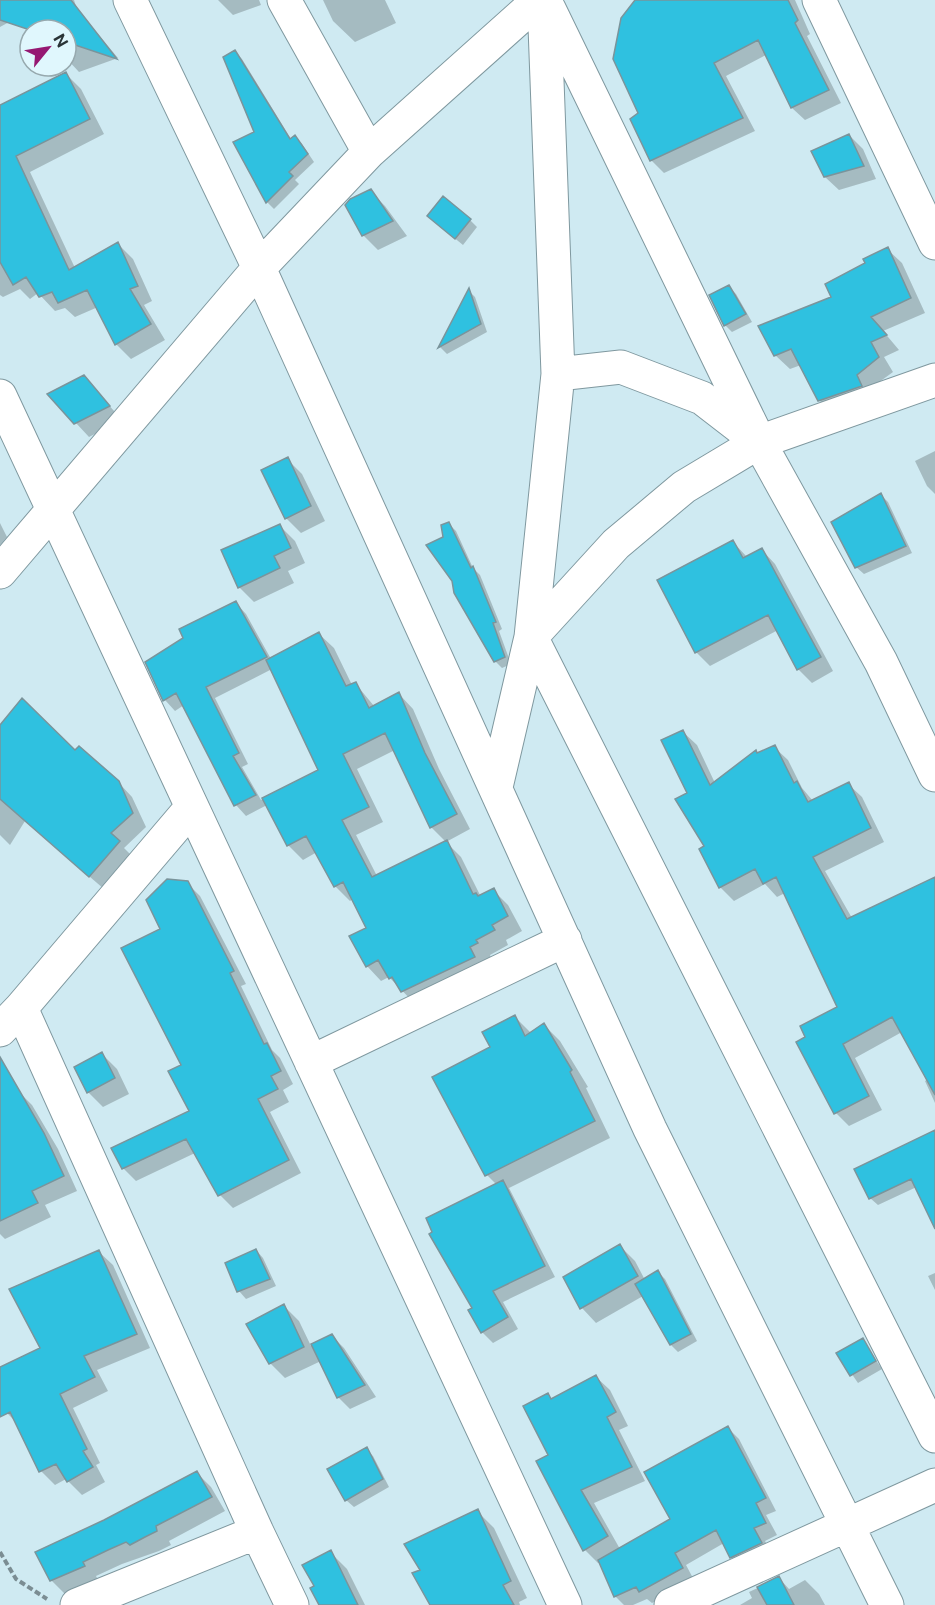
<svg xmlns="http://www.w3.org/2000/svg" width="935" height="1605" viewBox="0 0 935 1605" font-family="'Public Sans',sans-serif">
	<rect width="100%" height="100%" fill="#cfeaf2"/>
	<path fill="#0003" fill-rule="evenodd" d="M0,0h74l3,9 41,49 -39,14 -13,-14v-28h-36v2l-4,-4 20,-26 -46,25z
		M218,0h41l2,5 -28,10z
		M323,0h62l11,23 -41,19 -22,-21z
		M636,0h159l15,34 -3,2 34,67 -36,17 -13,-12 -26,-53 -40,21 29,55 -91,42 -13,-13 -11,-47z
		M235,52l7,7 49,80 4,-2 7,7 12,18 -19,18 4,4 -25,25 -7,-7 -11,-70z
		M66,74l15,15 23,45 -74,38 45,96 43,-24 15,15 19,42 -8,4 21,35 -34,19 -15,-15 -18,-37 -23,10 -10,-9 -10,3 -17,-18 -8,6 -10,-10 -17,8 -3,-2v-188z
		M849,135l14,14 13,30 -37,11 -14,-13z
		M370,191l15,15 22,30 -29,14 -15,-15z
		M470,220l7,7 -14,18 -27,-22z
		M887,249l15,14 23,50 -42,18 16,19 -15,7 9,15 -59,43 -15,-15 -18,-35 -11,4 -15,-14 92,-91z
		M729,287l7,7 16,28 -20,10 -7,-7z
		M469,291l6,6 12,35 -40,22 -7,-7z
		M84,377l38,43 -33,17 -13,-14z
		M935,451v43l-8,-8 -12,-25z
		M287,459l15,15 23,47 -24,12 -15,-15z
		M881,495l7,7 24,51 -48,21 -8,-7z
		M0,523l7,14 -7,8z
		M449,524l7,7 17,37 7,7 22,54 -3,2 12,33 -9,4 -7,-7 -50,-123z
		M280,526l15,15 10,22 -17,8 6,12 -40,19 -15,-15z
		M733,542l14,15 15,-7 13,14 58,107 -21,12 -14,-14 -20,-39 -68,36 -14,-14z
		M236,603l10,11 25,45 48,-25 15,14 18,37 3,-2 19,23 25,-12 14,15 26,60 31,60 -24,13 15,15 20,40 12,-7 15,15 14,26 -16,9 2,5 -18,10 1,3 -74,48 -28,-29 -8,4 -14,-15 1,-38 -15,-29 -3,2 -15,-15 -18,-34 -14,8 -15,-15 -21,-40 -21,11 -10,-11 -52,-100 -9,6 -10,-11 -18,-37zM272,669l48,101 -59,30 -19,-33 6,-3 -33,-66zM395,750l36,77 15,15 -69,34 -21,-41 27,-13 -26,-53z
		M0,727l76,25 42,30 14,15 14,30 -22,21 8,8 -28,33 -79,-68 -15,24 -10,-10z
		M683,732l14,13 18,38 59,-36 14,13 14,28 11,13 35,-17 14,13 22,45 -59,29 27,47 19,-11 2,2 62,-8v202l-10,-22 3,-2 -26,-47 -47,26 27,52 -33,16 -13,-13 -29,-76 32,-29 -54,-115 -8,4 -12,-13 -31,17 -14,-14 -31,-93z
		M187,883l13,13 46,88 -5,2 31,64 8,8 13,26 -10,6 6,12 -19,10 31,61 -68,35 -13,-13 -25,-42 -59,28 -13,-13 68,-56 -29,-183z
		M515,1017l16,16 13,-8 16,16 28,46 -2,1 24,50 -101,50 46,89 -52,25 15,27 -25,14 -11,-11 -8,-23 23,-124 -10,-10 5,-127z
		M102,1054l15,15 12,25 -26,13 -15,-15z
		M0,1079l17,11 15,15 26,44 19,42 -32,14 6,12 -46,22 -5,-5z
		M910,1154l13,30 -45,21 -8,-7z
		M620,1246l15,15 10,19 13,-8 7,7 32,62 -19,11 -7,-7 -28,-49 -47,27 -14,-15z
		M256,1250l7,8 13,28 -30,13 -7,-8 -12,-28z
		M99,1252l14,13 37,83 -53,22 11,21 -35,17 27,55 -4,2 9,17 -23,13 -16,-16 -11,6 -14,-14 -24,-48 -10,-10 -7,-15v-29l42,-21z
		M935,1273v17l-7,-14z
		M284,1306l15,15 12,25 21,-10 12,12 32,49 -26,12 -12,-12 -17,-36 -36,17 -15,-15z
		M862,1340l20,29 -24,14 -20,-29z
		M596,1377l14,13 18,36 -9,4 26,51 -51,22 26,46 53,-29 54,-93 12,12 37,72 -10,4 11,20 -12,6 8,14 -30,14 -12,-12 -7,-14 -38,22 8,15 -42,23 -5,-4 -14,6h-9l-9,-9 -15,-34 -2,1 -13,-13 -35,-95 -3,-60 6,5z
		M366,1449l7,7 16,31 -35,20 -8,-7z
		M197,1473l14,14 14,24 -56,30 2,4 -12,6 -37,13 -26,12 2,4 -33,14 -14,-14 54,-59z
		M477,1511l17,17 33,70 -8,4 1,3h-88l-10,-35z
		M330,1552l17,17 18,36h-45l-4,-18z
		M779,1578l10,11 16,-9 14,14 6,11h-85l12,-7 -3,-6z"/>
	<path fill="#2fc1e0" stroke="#7a949b" stroke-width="1.5" d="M0,0h71l46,59 -51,-17v-12h-36l-30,-10z
		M635,0h153l10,20 -3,3 34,67 -38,18 -33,-68 -44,23 29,55 -93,43 -20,-42 8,-6 -25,-54 8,-41z
		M235,50l55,89 5,-4 13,19 -19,18 4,4 -27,27 -33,-61 21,-10 -31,-75z
		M66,72l24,47 -74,37 53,114 49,-28 20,44 -8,3 21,35 -36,21 -28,-55 -29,13 -6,-11 -13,5 -13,-20 -13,8 -13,-23v-157z
		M849,134l15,32 -40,11 -13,-26z
		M371,189l22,32 -31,15 -17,-31 5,-6z
		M443,196l28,23 -16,20 -28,-23z
		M888,247l23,51 -40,19 16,18 -16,7 8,15 -22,18 5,11 -44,15 -27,-52 -17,7 -16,-30 73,-29 -6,-13 40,-21 -2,-4z
		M729,285l17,29 -22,12 -15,-31z
		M469,288l12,36 -43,24z
		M84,375l26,31 -36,18 -27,-30z
		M288,457l23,49 -26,13 -24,-49z
		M881,493l25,53 -51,22 -24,-46z
		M449,522l22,46 2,-2 23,56 -3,1 12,34 -11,5 -40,-69 -2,-12 -26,-36 17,-8 -2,-12z
		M280,524l11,24 -17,8 6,12 -42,20 -17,-38z
		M733,540l10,18 19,-10 59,109 -24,13 -29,-55 -73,38 -38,-73z
		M236,601l31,56 -61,30 33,66 -6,3 23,39 -22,11 -58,-113 -13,8 -18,-39 38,-24 -4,-9z
		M319,632l27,54 10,-4 13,26 30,-16 26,61 32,61 -27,14 -45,-95 -42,21 26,53 -27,13 30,57 75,-37 26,54 3,-1 2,3 16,-8 14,28 -16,9 3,5 -19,10 2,3 -8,4 5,10 -74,35 -9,-15 -3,2 -11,-19 -12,7 -17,-31 17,-8 -23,-46 -9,5 -28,-51 -19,10 -25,-48 56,-28 -52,-110z
		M22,698l53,52 4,-4 40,35 14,32 -22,20 9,8 -31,36 -89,-78v-74z
		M683,730l27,55 46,-35 1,3 18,-8 19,38 3,-2 11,21 41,-20 22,46 -58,29 34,62 88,-42v218l-43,-78 -49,27 26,52 -35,18 -38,-72 9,-5 -5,-11 37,-19 -61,-130 -13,7 -8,-15 -36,19 -20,-39 5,-3 -29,-47 12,-6 -26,-53z
		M167,879l21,2 46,90 -4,2 34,71 3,-1 14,28 -10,5 7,13 -20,10 31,61 -71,36 -32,-57 -64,30 -11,-21 78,-37 -21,-40 13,-6 -60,-117 39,-19 -14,-29z
		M515,1015l10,21 19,-13 28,47 -2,2 25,49 -110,55 -53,-99 58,-30 -8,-15z
		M102,1052l13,26 -28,15 -13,-26z
		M0,1057l44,76 20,43 -32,15 6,12 -38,18z
		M935,1130v99l-24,-50 -42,20 -15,-30z
		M503,1180l42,86 -52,25 15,26 -27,16 -13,-23 4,-2 -43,-74 3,-2 -6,-14z
		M620,1244l18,32 -58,33 -17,-32z
		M256,1249l14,30 -33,13 -12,-29z
		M99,1250l38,84 -53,22 11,21 -35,17 27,55 -4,2 10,16 -26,15 -11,-18 -17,8 -29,-60 -10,5v-50l40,-19 -31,-59z
		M658,1270l33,64 -21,11 -35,-61z
		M284,1304l20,43 -35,17 -23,-40z
		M332,1334l33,51 -28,13 -26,-54z
		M863,1338l13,23 -26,15 -14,-23z
		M596,1375l20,37 -9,5 25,50 -51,23 27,46 -25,15 -47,-90 12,-6 -25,-49 25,-13 3,6z
		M728,1426l38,72 -10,5 10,20 -12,5 8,15 -32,15 -14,-28 -41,23 8,15 -44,24 -3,-5 -22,10 -16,-37 72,-41 -26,-47z
		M367,1447l16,32 -38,22 -18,-32z
		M197,1471l15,26 -56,29 1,5 -12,6 -15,8 -4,-3 -18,8 -25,12 2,4 -35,15 -15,-29 69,-32z
		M478,1509l33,72 -8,4 11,20h-84l-18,-32 8,-3 -16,-26z
		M331,1550l27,55h-39l-9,-17 4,-2 -12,-21z
		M779,1576l15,29h-27l-10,-18z"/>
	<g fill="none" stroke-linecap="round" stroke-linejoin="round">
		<defs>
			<path id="minor" d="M130,0l129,268 391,861 237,476
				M284,0l85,152
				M544,0l14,374 63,-7 81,31 57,44 122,220 54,113
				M819,0l116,243
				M549,9l208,428
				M935,380l-176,62 -75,45 -68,57 -85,93 404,799
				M0,396l565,1209
				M0,572l259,-304 110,-116 170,-152
				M496,787l35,-150 27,-263
				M21,1008l236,524 35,73
				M0,1030l21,-22 171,-201
				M311,1062l254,-122
				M77,1605l180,-73
				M671,1605l264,-120"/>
		</defs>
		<use href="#minor" stroke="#7f989f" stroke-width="35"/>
		<path stroke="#7b8d93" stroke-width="4" stroke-dasharray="6 3" stroke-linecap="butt" d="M0,1552l16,27 31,20"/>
		<use href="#minor" stroke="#fff" stroke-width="33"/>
	</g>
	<g transform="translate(48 48) rotate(60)"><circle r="28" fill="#e0f7fd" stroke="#97a9ae" stroke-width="1.5"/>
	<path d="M0-4.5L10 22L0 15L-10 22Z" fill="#951872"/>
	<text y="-9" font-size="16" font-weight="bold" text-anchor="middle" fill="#2a3437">N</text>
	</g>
</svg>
